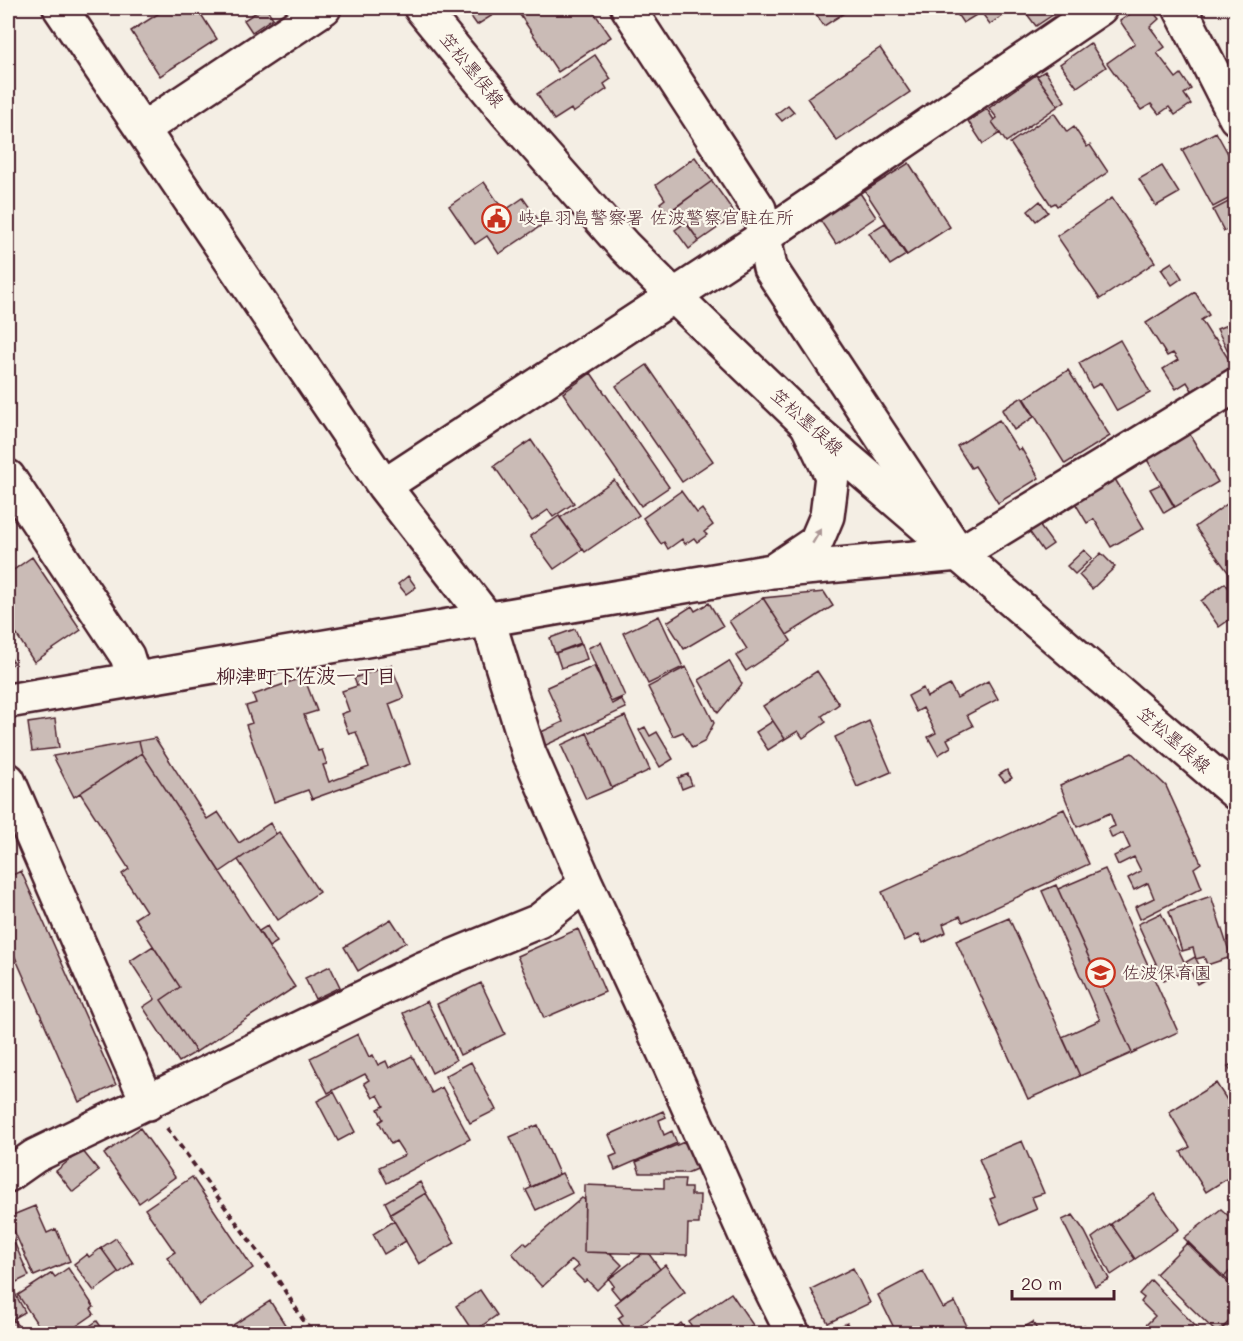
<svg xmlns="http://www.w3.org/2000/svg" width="1243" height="1341" viewBox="0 0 1243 1341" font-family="Mali,'Klee One',sans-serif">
	<rect width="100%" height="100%" fill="#f4eee4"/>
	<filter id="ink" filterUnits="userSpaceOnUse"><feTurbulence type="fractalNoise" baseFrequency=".0167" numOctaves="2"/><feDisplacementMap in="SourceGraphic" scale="12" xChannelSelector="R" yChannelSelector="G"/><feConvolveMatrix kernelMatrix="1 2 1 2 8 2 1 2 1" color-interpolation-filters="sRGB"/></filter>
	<g filter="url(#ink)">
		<path fill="#cabbb6" stroke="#4a1f2b" stroke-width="1.5" d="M167,8h30l20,31 -57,37 -29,-45z
			M263,8h3l7,10 -21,14 -8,-12z
			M465,8h39l-27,17z
			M524,8h67l20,29 -53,35 -40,-60z
			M812,8h40l-28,18z
			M953,8h61l-24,16 -9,-12 -18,11z
			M1025,8h38l-27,18 -13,-17z
			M1139,8h11l9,11 -9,8 15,20 -8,6 19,25 5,-4 10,15 -7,5 7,10 -16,11 -6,-8 -10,7 -8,-10 -10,6 -34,-47 28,-20 -15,-22z
			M1090,43l16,24 -29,20 -17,-23z
			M880,48l30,44 -73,49 -30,-43z
			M595,55l16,24 -7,5 3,5 -34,24 -2,-4 -17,11 -17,-26z
			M1045,71l20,30 -7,5 -21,-30z
			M1036,75l22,31 -52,36 -14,-20 5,-4 -8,-10z
			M788,105l6,7 -12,9 -6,-7z
			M987,109l7,11 -2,2 8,11 -17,11 -15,-23z
			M1054,113l13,19 7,-5 13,20 3,-2 18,27 -51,34 -2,-3 -4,2 -41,-62z
			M1216,132l20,36v27l-23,12 -31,-57z
			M695,157l17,24 -45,32 -7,-10 5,-4 -9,-14z
			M909,163l41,64 -43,28 -42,-64z
			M1162,166l17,27 -23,13 -17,-27z
			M712,181l24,34 -37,26 -24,-33z
			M484,182l20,29 19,-13 19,27 -43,29 -12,-18 -12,8 -26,-38z
			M860,193l16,24 -40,27 -16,-24z
			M1112,198l43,64 -55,37 -43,-63z
			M1236,198v45h-2l-7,-13 -3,1 -11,-21z
			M1040,201l8,11 -12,9 -8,-10z
			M686,222l13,19 -10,8 -14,-19z
			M885,223l21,32 -16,10 -21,-32z
			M1236,259v13l-7,-9z
			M1172,262l10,16 -10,7 -11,-16z
			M1195,292l14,23 -8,5 12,19 2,-1 18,28 -40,26 -6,-10 -11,7 -13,-20 15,-9 -5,-7 -6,3 -21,-33z
			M1227,325l9,16v7l-8,3 -11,-22z
			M1120,340l30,53 -33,18 -16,-28 -9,5 -13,-25z
			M647,365l66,96 -31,21 -66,-96z
			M1068,370l42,66 -45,28 -41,-65z
			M591,373l78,114 -28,19 -78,-113z
			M1022,397l12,20 -20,13 -12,-20z
			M999,420l19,30 3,-2 18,30 -41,25 -23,-37 -4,2 -14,-22z
			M1189,433l29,49 -43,25 -29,-49z
			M531,440l43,63 -21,14 -5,-7 -16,11 -38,-55z
			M1112,474l32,54 -33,19 -17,-28 -7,4 -15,-25z
			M614,480l25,35 -54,37 -25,-34z
			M1161,484l13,23 -10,6 -14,-24z
			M681,491l16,22 5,-4 11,16 -9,7 3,3 -10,7 -3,-4 -9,6 -3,-5 -14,10 -4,-7 -3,2 -18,-26z
			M1227,504l9,11v68l-41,-56z
			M559,516l24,33 -29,20 -24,-33z
			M1039,525l14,19 -10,7 -14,-20z
			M1084,550l8,8 -17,16 -8,-8z
			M1101,553l14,14 -23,22 -13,-14z
			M32,557l49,73 -47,32 -21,-33 -3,2 -2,-4v-53z
			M408,576l8,11 -10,7 -8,-10z
			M1225,583l11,15v17l-17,12 -18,-26z
			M824,592l9,14 -46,29 -24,-37z
			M763,598l28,43 -45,30 -10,-15 11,-7 -18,-28z
			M709,603l14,23 -39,23 -17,-27 25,-16 3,5z
			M659,616l24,51 -35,17 -25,-51z
			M575,629l6,14 -26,10 -5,-15z
			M601,642l24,54 -14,6 -23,-54z
			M582,644l5,15 -26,9 -5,-15z
			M8,654l6,9 -6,4z
			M729,661l13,23 -24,29 -19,-33z
			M391,665l13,33 -15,6 21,60 -98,35 -4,-9 -34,12 -28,-77 6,-2 -6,-17 10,-3 -3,-8 51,-18 13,34 -13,4 14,36 4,-1 5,14 -4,1 6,17 40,-15 -13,-35 -7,2 -8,-20 8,-3 -7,-20 15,-5 -3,-8z
			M594,666l18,38 9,-5 5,9 -82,38 -5,-13 24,-11 -16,-35z
			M686,667l28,56 -10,19 -12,6 -9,-16 -10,4 -25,-49z
			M817,671l22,33 -17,12 4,6 -23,16 -5,-7 -13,8 -22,-33z
			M988,681l10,18 -31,16 6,11 -26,13 4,8 -13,8 -10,-18 8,-4 -13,-25 -7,4 -8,-16 15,-8 4,9 23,-12 7,13z
			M625,716l25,54 -38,18 -25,-55z
			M55,719l4,29 -27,3 -4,-28z
			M773,721l12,18 -17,11 -12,-18z
			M869,721l22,51 -34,15 -22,-50z
			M645,727l5,9 7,-4 16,27 -13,8 -21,-37z
			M587,733l25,55 -26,11 -25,-54z
			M155,738l52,81 11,-7 21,31 31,-20 6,11 -56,38 -78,-119 -3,-12z
			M139,741l3,12 -68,44 -21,-41z
			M142,753l153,234 -99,65 -35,-52 19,-13 -45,-69 11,-7 -24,-37 7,-5 -49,-76z
			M1132,753l34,33 35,77 -7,5 8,20 -62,31 -5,-12 19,-9 -6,-15 -14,7 -6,-12 13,-7 -7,-14 -16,8 -4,-9 16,-8 -7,-15 -11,5 -4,-9 7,-3 -5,-13 -33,14 -17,-42z
			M1007,770l5,8 -7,4 -6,-7z
			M688,774l4,11 -10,4 -4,-11z
			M1064,809l25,55 -126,58 -3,-6 -17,8 3,8 -23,11 -4,-9 -15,7 -22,-49z
			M279,832l40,60 -41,28 -40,-60z
			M1105,869l73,163 -46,21 -74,-164z
			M21,871l95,214 -37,17 -71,-161v-64z
			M1056,885l76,168 -52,23 -18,-39 38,-17 -58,-129z
			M1211,896l20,61 -24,8 -3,-8 -8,2 -3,-11 -11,3 -13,-40z
			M1161,913l27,57 -24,11 -26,-57z
			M1009,918l71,158 -52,23 -72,-158z
			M391,919l15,23 -48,29 -14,-24z
			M267,926l10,16 -8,5 -10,-16z
			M578,929l27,63 -61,26 -27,-62z
			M153,946l27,41 -19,13 35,52 -17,10 -36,-55 12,-8 -25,-38z
			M1195,957l11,22 -9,5 -11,-22z
			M330,966l10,21 -25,12 -10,-21z
			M481,983l24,51 -45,21 -23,-51z
			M427,1001l29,59 -24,13 -29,-60z
			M358,1034l11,23 4,-2 5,10 8,-4 3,7 23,-12 20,37 10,-6 28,52 -83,44 -8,-16 26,-12 -9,-14 -5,3 -12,-22 4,-3 -5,-10 6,-3 -6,-11 -5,3 -9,-15 5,-3 -4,-6 -37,19 -18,-35z
			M471,1062l25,48 -26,13 -25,-47z
			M1236,1062v20l-8,-16z
			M1216,1083l20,31v59l-30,19 -25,-40 9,-5 -21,-35z
			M334,1092l21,40 -17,9 -21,-40z
			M663,1111l3,6 -7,3 5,15 8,-4 5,12 -62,27 -5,-13 7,-3 -8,-19z
			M538,1125l21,49 -28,13 -21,-50z
			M140,1128l35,49 -36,26 -35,-49z
			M689,1140l12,27 -14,6h-47l-4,-11z
			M1022,1141l22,52 -12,4 5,12 -36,15 -11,-25 5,-2 -16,-38z
			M82,1150l17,21 -26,21 -17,-21z
			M562,1173l10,20 -36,17 -10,-20z
			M192,1177l61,91 -54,37 -32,-48 8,-5 -30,-43z
			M664,1179h21l-1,9h7v7h9l-1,29h-11l-1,31 -103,-3 1,-67 79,3z
			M420,1182l6,11 -35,21 -6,-12z
			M426,1193l29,50 -36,21 -29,-50z
			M1154,1194l25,35 -44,30 -24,-35z
			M582,1198l3,2 -1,52 26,1 12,12 -25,25 -10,-10 -3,2 -11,-11 6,-5 -7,-6 -30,27 -30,-34 12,-11 3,3z
			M35,1206l12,27 9,-4 14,32 -36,15 -26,-59z
			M1221,1209l15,14v42l-12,12 -40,-39z
			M1073,1215l12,17 24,47 -14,7 -33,-66z
			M394,1221l12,20 -22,13 -11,-20z
			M1111,1224l24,35 -24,16 -19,-37z
			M10,1233l19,43 -21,10v-52z
			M116,1238l17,25 -14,10 -18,-25z
			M1187,1243l49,48v24l-19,18 -61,-59z
			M101,1248l18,25 -25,18 -20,-27 13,-10 2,3z
			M642,1254h7l11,15 -40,30 -9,-11 3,-2 -5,-7z
			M665,1265l20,27 -56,42 -11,-16 5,-3 -8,-11z
			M1236,1265v23l-12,-11z
			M68,1268l26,39 -3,2 3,5 -29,20h-21l-26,-39 34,-22 3,4z
			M853,1268l17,35 -42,20 -17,-34z
			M923,1271l20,37 12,-6 16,32h-74l-19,-39z
			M1151,1280l52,54h-66l18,-18 -14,-14 3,-4 -5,-4z
			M12,1288l13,24 -17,10v-31z
			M480,1290l17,25 -24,17 -17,-26z
			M731,1293l22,32 -12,9h-45l-7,-12z
			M270,1301l21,33h-52l-6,-9z
			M1236,1315v19h-18v-1z
			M13,1320l7,8 -6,5 -6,-7z
			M97,1321l9,13h-28z
			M1033,1322l6,12h-27z
			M681,1323l8,11h-21z
			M847,1323l5,11h-28z
			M753,1325l6,9h-18z
			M1084,1325l7,9h-22z
			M625,1327l4,7h-14z"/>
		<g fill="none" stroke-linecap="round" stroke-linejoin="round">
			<defs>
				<path id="minor" d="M60,8l324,478 104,134 41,133 57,131 84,181 88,198 35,71
					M628,8l131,201 11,59 182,275
					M1180,8l56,110
					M143,129l181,-121
					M8,477l119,179 7,23
					M384,486l381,-250 335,-228
					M776,569l40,-27 11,-26 5,-40 -25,-52
					M8,701l764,-130 187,-17 277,-169
					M8,780l140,323
					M8,1175l27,-19 387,-187 117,-48 47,-37"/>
				<path id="major" d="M421,8l86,105 117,133 49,49 134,129 429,369"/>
			</defs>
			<use href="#minor" stroke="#4a1f2b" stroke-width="38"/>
			<use href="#major" stroke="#4a1f2b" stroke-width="38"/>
			<path stroke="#4a1f2b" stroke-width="4" stroke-dasharray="6 4.5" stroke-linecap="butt" d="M167,1128l108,147 37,59"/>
			<use href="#minor" stroke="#fbf7ec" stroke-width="33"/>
			<use href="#major" stroke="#fbf7ec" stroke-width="33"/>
		</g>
		<defs><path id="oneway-solid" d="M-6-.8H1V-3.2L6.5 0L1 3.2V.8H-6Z" transform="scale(1.5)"/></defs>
		<use fill="#ab9695" href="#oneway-solid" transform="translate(817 536) rotate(-59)"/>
	</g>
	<defs>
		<symbol id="civic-ring" viewBox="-11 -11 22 22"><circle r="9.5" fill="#fbf7ec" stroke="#c8321e" stroke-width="1.5"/><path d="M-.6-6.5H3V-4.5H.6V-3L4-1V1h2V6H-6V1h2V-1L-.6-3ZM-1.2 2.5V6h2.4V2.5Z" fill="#c8321e"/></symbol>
		<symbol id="school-ring" viewBox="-11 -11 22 22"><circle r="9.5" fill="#fbf7ec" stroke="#c8321e" stroke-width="1.5"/><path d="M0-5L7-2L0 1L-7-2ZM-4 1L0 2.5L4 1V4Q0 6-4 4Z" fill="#c8321e"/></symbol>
	</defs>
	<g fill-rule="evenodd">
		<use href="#civic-ring" x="480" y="202" width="33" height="33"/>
		<use href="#school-ring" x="1084" y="956" width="33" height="33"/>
	</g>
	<g text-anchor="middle" stroke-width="4.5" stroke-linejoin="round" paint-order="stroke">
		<g font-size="18" fill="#4a1f2b" stroke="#fbf7ec">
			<text transform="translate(472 70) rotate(51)" y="6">笠松墨俣線</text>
			<text transform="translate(807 422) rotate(42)" y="6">笠松墨俣線</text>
			<text transform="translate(1174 740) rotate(41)" y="6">笠松墨俣線</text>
		</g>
		<g font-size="18" fill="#4a1f2b" stroke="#fbf7ec" text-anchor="start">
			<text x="518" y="224">岐阜羽島警察署 佐波警察官駐在所</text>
			<text x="1122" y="979">佐波保育園</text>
		</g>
		<g font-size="20" font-weight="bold" fill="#4a1f2b" stroke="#fbf7ec">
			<text x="306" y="683">柳津町下佐波一丁目</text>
		</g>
	</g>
	<rect width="1243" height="1341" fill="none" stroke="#fbf7ec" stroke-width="30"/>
	<rect x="15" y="15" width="1213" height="1311" fill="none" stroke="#4a1f2b" stroke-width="2" filter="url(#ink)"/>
	<path d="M1012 1290v9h102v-9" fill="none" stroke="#4a1f2b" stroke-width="3"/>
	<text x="1021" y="1290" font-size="18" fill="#4a1f2b" stroke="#fbf7ec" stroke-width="4.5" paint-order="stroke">20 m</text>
</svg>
